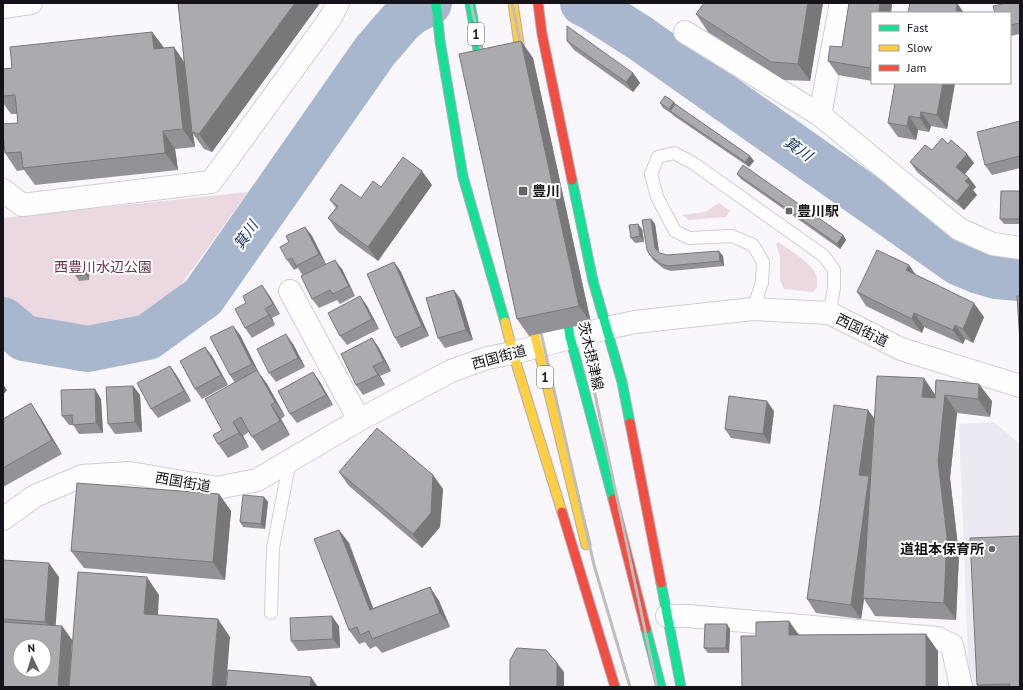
<svg xmlns="http://www.w3.org/2000/svg" width="1023" height="690" viewBox="0 0 1023 690" font-family="'PT Sans','Noto Sans JP',sans-serif">
	<rect width="100%" height="100%" fill="#f9f7fc"/>
	<path fill="#ede9f3" d="M994,422l26,22v243h-51l-5,-18 4,-15 -9,-230z"/>
	<path fill="#ebd8e1" d="M248,192l-73,101 -25,20 -34,12 -42,3 -50,-1 -21,-24v-85z
		M719,203l11,8 -4,6 -37,3 -7,-5 23,-3z
		M778,242c10,7 34,21 38,33 1,4 1,9 1,12l-4,5 -29,-3 -4,-9v-24l-4,-12z"/>
	<g fill="none" stroke-linecap="round" stroke-linejoin="round">
		<path stroke="#a9b7ce" stroke-width="46" d="M583,3l10,5 47,30 318,224 21,9 17,5 24,2
			M3,320l21,18 64,11 60,-12 55,-40 172,-246 26,-30 9,-8 19,-10"/>
		<defs>
			<path id="lane" d="M753,309l9,-26 1,-21 -10,-17 -21,-9 -43,2 -14,-7 -18,-34 -6,-23 7,-17 16,-4 19,10 131,93 10,14v18l-5,25
				M271,613l2,-65 17,-88"/>
			<path id="street" d="M3,7l28,-4
				M685,32l135,83 139,114 34,15 27,4
				M820,115l21,-112
				M3,190l19,15 189,-23 120,-165 7,-14
				M290,291l69,129
				M3,519l32,-23 47,-20 48,-3 87,15 40,-8 102,-60 92,-49 36,-13 26,-5 94,-25 28,-6 118,-13 76,4 72,36 119,37
				M667,616h21l249,22 15,7 9,42"/>
			<path id="fast" d="M436,3l4,38 23,136 42,145
				M470,3l13,76
				M572,180l21,101 29,101 8,41
				M564,298l6,39 43,162
				M661,583l20,104
				M646,629l15,58"/>
			<path id="slow" d="M513,3l10,68
				M528,307l58,238
				M505,322l8,31 49,159"/>
			<path id="jam" d="M538,3l4,31 30,146
				M630,423l31,160
				M613,499l33,130
				M562,512l53,175"/>
		</defs>
		<use href="#lane" stroke="#d0ced3" stroke-width="14"/>
		<use href="#street" stroke="#d0ced3" stroke-width="24"/>
		<use href="#fast" stroke="#b3a8b4" stroke-width="11"/>
		<use href="#slow" stroke="#b3a8b4" stroke-width="11"/>
		<use href="#jam" stroke="#b3a8b4" stroke-width="11"/>
		<use href="#lane" stroke="#fefeff" stroke-width="12"/>
		<use href="#street" stroke="#fefeff" stroke-width="22"/>
		<use href="#fast" stroke="#16e098" stroke-width="9"/>
		<use href="#slow" stroke="#ffcf43" stroke-width="9"/>
		<use href="#jam" stroke="#f24e42" stroke-width="9"/>
		<path stroke="#bebdbe" stroke-width="3" d="M471,3l12,57
			M512,3l10,49
			M578,314l79,373
			M539,324l55,241 36,122"/>
	</g>
	<path fill="#939296" d="M178,3h142l-108,149 -8,-3 -11,-15 2,13 -20,2 3,21 -143,15 -11,-15 -7,1 -12,-18 13,-30 -1,-9h-6l-8,-11v-34l9,-1 140,-36 12,16 10,-1 10,15z
		M823,3l-13,78 -26,-1 -76,-48 -12,-18z
		M849,3h43l-1,10h-19v68l-34,-6 -10,-14 14,-14z
		M1020,3v31l-10,2v-23z
		M521,41l12,17 58,265 -62,13 -12,-17z
		M567,41l66,32 7,10 -7,9 -59,-42z
		M895,83h60l-8,46 -16,-3 -2,6 -11,-2 -2,10 -18,-3 -10,-14z
		M674,102l1,2 75,52 4,5 -5,6 -75,-51 -2,-2 -9,-6 -3,-5z
		M1020,121v47l-28,7 -7,-10z
		M948,144l19,10 7,9 -9,11 4,4 7,9 -3,3 4,5 -13,15 -47,-38 -7,-10 22,-12z
		M737,174l106,61 3,5 -6,9 -99,-70z
		M432,185l-54,76 -40,-29 -10,-14 8,-10 -6,-8 31,-2 20,-11z
		M1020,191v33h-16l-4,-5z
		M651,219l4,5 4,27 1,2 7,2 56,1 1,10 -53,5 -7,-2 -11,-9 -3,-5z
		M305,227l7,9 14,28 -22,11 38,-6 13,27 -15,8 -3,-4 -18,8 -7,-9 -9,-23 -5,-8 -4,2 -7,-10 2,-18z
		M642,229l2,13 -9,1 -4,-5z
		M394,262l7,10 28,64 -28,12 -6,-10z
		M909,265l7,10 68,42 -11,26 -8,-4 -2,5 -39,-17 -2,6 -56,-27 -9,-14z
		M89,270v10l-10,1 -3,-5z
		M454,290l7,10 12,40 -28,8 -7,-10z
		M269,295l11,19 -8,4 3,7 -23,13 -7,-10z
		M360,296l7,10 12,23 -32,16 -7,-9z
		M233,326l7,9 19,38 8,11 18,32 -4,3 9,16 -28,16 -13,-19 -6,4 6,11 -21,11 -10,-14 17,-61 -5,-8z
		M372,338l7,10 12,23 -11,5 5,9 -22,10 -7,-10z
		M293,344l12,23 -29,15 -7,-9z
		M205,347l7,9 16,29 -26,14 -7,-10z
		M170,366l7,10 14,25 -33,17 -7,-9z
		M313,372l7,10 13,23 -36,18 -7,-9z
		M936,380l56,21 -2,16 -33,-4 -7,65 9,77 -3,65 -81,-4 -11,-17 -3,20 -45,-6 -9,-14 61,-189 6,8 61,-23z
		M133,386l7,9 2,37 -27,2 -7,-10z
		M101,399l2,34 -24,1 -6,-9h-4l-7,-9z
		M774,411l-4,33 -39,-6 -6,-9z
		M40,417l22,37 -59,33v-68z
		M339,472l94,3 10,14 -3,38 -18,21 -73,-62z
		M219,494l12,17 -6,69 -141,-12 -13,-17z
		M264,497l4,5 -3,27 -22,-2 -3,-5z
		M339,530l10,13 24,65 57,-21 9,14 11,26 -68,26 -6,-7 -6,3 -5,-7 -6,2 -10,-14z
		M1020,536v151h-42l-1,-2z
		M3,560l56,17 -4,49h7l10,14 -3,47h-66z
		M339,626l1,22 -42,3 -7,-10z
		M730,629l-1,24h-21l-4,-5z"/>
	<path fill="#78777a" d="M295,3h25l-108,149 -13,-18z
		M808,3h15l-13,78 -12,-17z
		M880,3h12l-1,10h-12z
		M957,3l7,10h-8z
		M152,32l13,17h-11z
		M521,41l12,17 58,265 -12,-17z
		M174,47l12,18 6,67 1,2 2,13 -12,-18z
		M872,54v17l-2,-3z
		M633,73l7,10 -7,9 -7,-10z
		M943,83h12l-8,46 -10,-14z
		M674,102l3,5 -7,4 2,3 -3,-5z
		M921,112l10,14 -2,6 -9,-14z
		M909,116l9,14 -2,10 -9,-14z
		M163,131l12,18 3,21 -13,-17z
		M967,154l7,9 -11,13 -7,-9z
		M750,156l4,5 -5,6 -4,-5z
		M422,171l10,14 -54,76 -10,-14z
		M969,178l7,9 -3,3 4,5 -13,15 -7,-9 8,-20z
		M651,219l4,5 4,29 -4,-5z
		M638,224l4,5 2,13 -4,-6z
		M305,227l7,9 14,28 -7,-10z
		M843,235l3,5 -6,9 -3,-5z
		M719,251l4,5 1,10 -4,-5z
		M335,260l7,9 13,27 -6,-10z
		M394,262l7,10 28,64 -7,-10z
		M85,265l4,5v10l-3,-5z
		M909,265l9,14 -12,-9z
		M262,285l7,10 11,19 -7,-10z
		M454,290l7,10 12,40 -7,-10z
		M360,296l7,10 12,23 -7,-10z
		M974,303l10,14 -11,26 -10,-14z
		M265,309l7,9 3,7 -6,-10z
		M914,313l10,14 -2,6 -10,-14z
		M955,325l10,14 -2,5 -10,-14z
		M233,326l7,9 19,38 8,11 18,32 -10,-14 -17,-31 -6,-7z
		M286,334l7,10 12,23 -7,-9z
		M372,338l7,10 12,23 -7,-10z
		M205,347l7,9 16,29 -7,-10z
		M170,366l7,10 14,25 -7,-10z
		M373,366l7,10 5,9 -7,-10z
		M313,372l7,10 13,23 -7,-10z
		M924,378l12,18 -2,18 -12,-17z
		M3,384l4,6 -4,5z
		M979,384l13,17 -2,16 -12,-18z
		M133,386l7,9 2,37 -7,-10z
		M95,389l6,10 2,34 -7,-10z
		M945,395l12,18 -7,65 9,77 -3,65 -12,-17 -6,-142z
		M767,401l7,10 -4,33 -7,-10z
		M31,403l9,14 22,37 -10,-14z
		M271,405l10,14 9,16 -10,-14z
		M868,410l10,14 -15,174 1,1 -3,20 -10,-14 8,-130z
		M233,422l10,14 6,11 -10,-14z
		M433,475l10,14 -3,38 -18,21 -9,-14z
		M219,494l12,17 -6,69 -12,-18z
		M264,497l4,5 -3,27 -4,-5z
		M339,530l10,13 30,81 -9,-14z
		M49,563l10,14 -4,59 -10,-14z
		M147,577l12,18 -2,36 -13,-17z
		M430,587l9,14 11,26 -10,-14z
		M332,616l7,10 1,22 -7,-9z
		M218,619l12,18 -4,50h-14z
		M789,621l13,18 -13,-4z
		M727,624l3,5 -1,24 -3,-5z
		M62,626l10,14 -3,47h-11z
		M926,634l12,17v36h-12z
		M557,663l7,9v15h-7z
		M311,677l7,10h-8z"/>
	<path fill="#abaaaf" stroke="#78777a" fill-rule="evenodd" d="M178,3h117l-96,131 -7,-2z
		M704,3h104l-10,61 -27,-2 -75,-48z
		M849,3h31l-1,10h-7v41l-2,14 -42,-7 2,-15 12,1z
		M910,3h47l-1,10h-48z
		M1007,3h13v20l-10,2v-12h-15l-2,-7z
		M567,26l66,47 -7,9 -59,-41z
		M152,32l2,17 20,-2 9,82 -20,2 2,22 -142,15 -2,-16 -16,1 -2,-19v-10l15,-1 -3,-28 -12,1v-27l9,-1 -2,-21z
		M521,41l58,265 -62,13 -58,-265z
		M895,83h48l-6,32 -16,-3 -1,6 -11,-2 -2,10 -19,-3z
		M665,96l9,6 -5,7 -9,-6z
		M675,104l75,52 -5,6 -75,-51z
		M1020,121v35l-35,9 -8,-33z
		M942,138l6,6 3,-4 16,14 -11,13 13,11 -4,3 5,4 -13,16 -47,-39 15,-17 7,5z
		M403,157l19,14 -54,76 -40,-29 10,-12 -8,-6 11,-16 20,14 12,-17 8,6z
		M743,165l100,70 -6,9 -100,-70z
		M1001,191h19v28h-20z
		M651,219l4,29 5,5 7,2 52,-4 1,10 -52,5 -7,-2 -11,-9 -3,-5 -5,-30z
		M638,224l2,12 -9,2 -2,-13z
		M305,227l14,27 -23,12 -4,-8 -5,2 -7,-13 9,-5 -3,-6z
		M877,250l32,15 -3,5 68,33 -11,26 -8,-4 -2,5 -39,-17 -2,6 -55,-27z
		M335,260l14,26 -16,8 -3,-4 -18,9 -11,-23z
		M394,262l28,64 -27,12 -28,-64z
		M85,265l1,10 -10,1 -1,-10z
		M262,285l11,19 -8,5 4,6 -24,13 -10,-19 11,-6 -3,-7z
		M454,290l12,40 -28,8 -12,-40z
		M360,296l12,23 -32,17 -12,-23z
		M1017,296h3v47z
		M233,326l19,38 -22,11 -20,-38z
		M286,334l12,24 -29,15 -12,-24z
		M372,338l12,23 -11,5 5,9 -22,10 -15,-31z
		M205,347l16,28 -26,14 -15,-28z
		M170,366l14,25 -33,18 -14,-26z
		M257,370l18,32 -4,3 9,16 -28,16 -11,-20 -8,5 6,11 -21,11 -5,-9 9,-5 -17,-31z
		M313,372l13,23 -36,19 -12,-23z
		M877,376l47,2 -2,19 13,1 1,-18 43,4 -1,15 -33,-4 -7,66 9,76 -3,66 -81,-5z
		M133,386l2,36 -27,2 -2,-37z
		M95,389l1,34 -23,2 -1,-10 -10,1 -1,-26z
		M729,396l38,5 -4,33 -38,-5z
		M31,403l21,37 -49,28v-49z
		M834,405l34,5 -9,65 10,1 -18,129 -44,-6z
		M377,428l56,47 -2,38 -18,21 -74,-62z
		M77,483l142,11 -6,68 -142,-11z
		M243,495l21,2 -3,27 -21,-2z
		M339,530l31,80 60,-23 10,26 -68,26 -3,-8 -9,4 -3,-8 -8,3 -35,-91z
		M1020,536v151h-11l1,-3 -33,1 -7,-147z
		M3,560l46,3 -4,59 -42,-3z
		M78,572l69,5 -3,37 74,5 -6,68h-143z
		M332,616l1,23 -42,2 -1,-23z
		M789,621v14l137,-1v53h-184l-1,-51h15v-14z
		M3,622l59,4 -4,61h-55zM20,646h24v24h-24z
		M705,624h22l-1,24h-22z
		M517,648l29,2 11,13v24h-47v-27z
		M228,670l83,7 -1,10h-84z"/>
	<g fill="#656368" stroke="#fff" stroke-width="1.5">
		<rect x="518" y="186" width="10" height="10" rx="2"/>
		<rect x="785" y="207" width="8" height="8" rx="2"/>
		<circle cx="992" cy="549" r="4"/>
	</g>
	<g text-anchor="middle" stroke-width="4" stroke-linejoin="round" paint-order="stroke">
		<g fill="#fff" stroke="#5b5a5e" stroke-width="1">
			<rect x="468" y="23" width="16" height="22" rx="3"/>
			<rect x="537" y="366" width="16" height="22" rx="3"/>
		</g>
		<g font-size="13" font-weight="bold" fill="#151319">
			<text x="476" y="39">1</text>
			<text x="545" y="382">1</text>
		</g>
		<g font-size="14" font-weight="bold" fill="#151319" stroke="#fff" text-anchor="start">
			<text x="532" y="196">豊川</text>
			<text x="797" y="216">豊川駅</text>
			<text x="984" y="554" text-anchor="end">道祖本保育所</text>
		</g>
		<g font-size="14" fill="#67324a" stroke="#fff">
			<text x="103" y="272">西豊川水辺公園</text>
		</g>
		<g font-size="14" fill="#151319" stroke="#fff">
			<text transform="translate(862 330) rotate(26)" y="5">西国街道</text>
			<text transform="translate(591 356) rotate(77)" y="5">茨木摂津線</text>
			<text transform="translate(499 357) rotate(-15)" y="5">西国街道</text>
			<text transform="translate(183 482) rotate(10)" y="5">西国街道</text>
		</g>
		<g font-size="15" font-style="italic" fill="#203b65" stroke="#fff">
			<text transform="translate(798 149) rotate(35)" y="5">箕川</text>
			<text transform="translate(246 235) rotate(-55)" y="5">箕川</text>
		</g>
	</g>
	<rect width="1023" height="690" fill="none" stroke="#151319" stroke-width="8"/>
	<rect x="871" y="12" width="140" height="72" fill="#ffffff" stroke="#a1a1a3"/>
	<rect x="879" y="25" width="20" height="6" fill="#16e098" stroke="#a1a1a3"/>
	<text x="907" y="32" font-size="12" fill="#151319">Fast</text>
	<rect x="879" y="45" width="20" height="6" fill="#ffcf43" stroke="#a1a1a3"/>
	<text x="907" y="52" font-size="12" fill="#151319">Slow</text>
	<rect x="879" y="65" width="20" height="6" fill="#f24e42" stroke="#a1a1a3"/>
	<text x="907" y="72" font-size="12" fill="#151319">Jam</text>
	<g transform="translate(32 658) rotate(356)"><circle r="19" fill="#ffffff" stroke="#a1a1a3"/>
	<path d="M0-3L7 15L0 10L-7 15Z" fill="#656368"/>
	<text y="-6" font-size="11" font-weight="bold" text-anchor="middle" fill="#151319">N</text>
	</g>
</svg>
